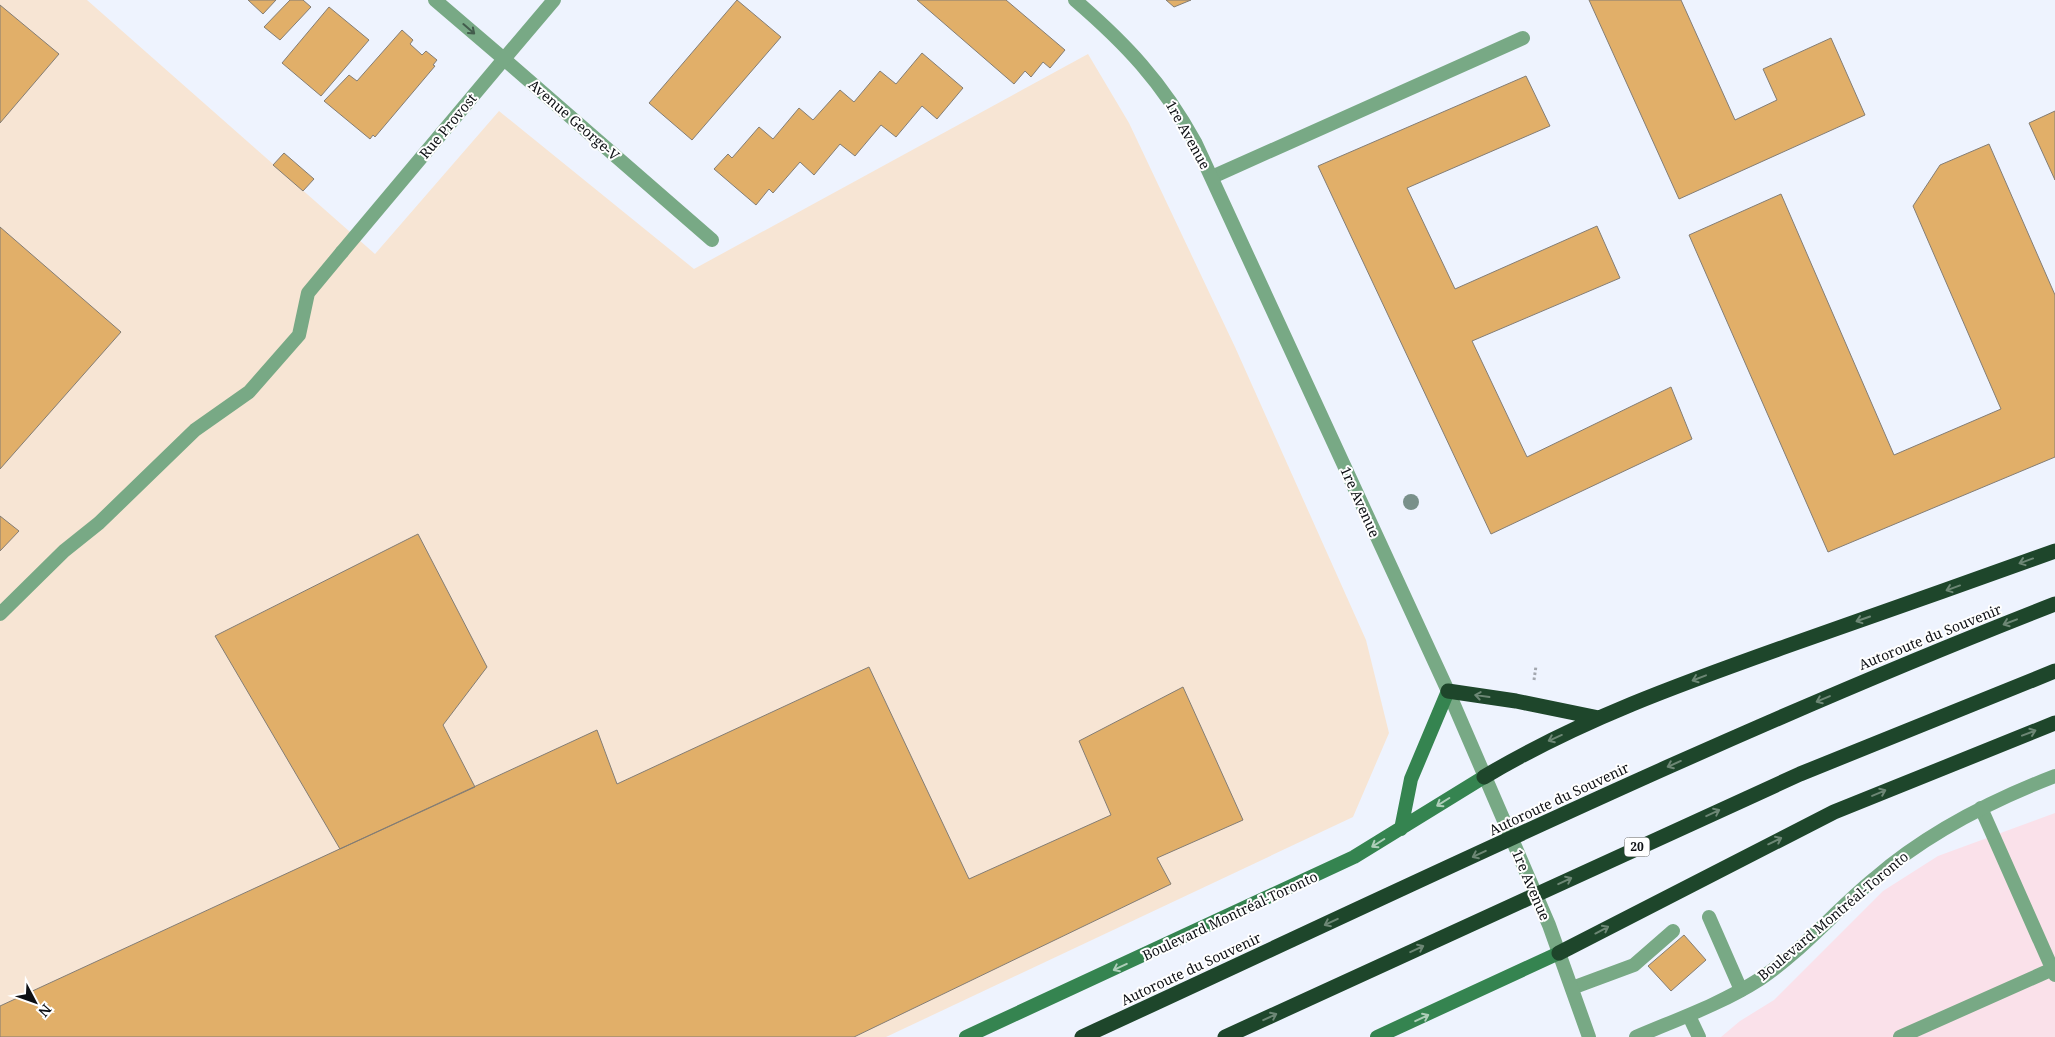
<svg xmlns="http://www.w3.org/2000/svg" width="2055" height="1037" viewBox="0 0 2055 1037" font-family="'Noto Serif',serif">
	<rect width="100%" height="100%" fill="#eef3fe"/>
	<path fill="#fae1ea" d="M2055,813v224h-334l19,-16 34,-21 109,-109 55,-35z"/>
	<path fill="#f7e5d4" d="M0,0h87l288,254 124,-143 195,158 394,-215 41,69 106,224 131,293 23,93 -36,84 -467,220h-886z"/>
	<path fill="#e1af69" stroke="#847d74" d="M248,0h28l-13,14z
		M290,0h13l8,7 -31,33 -16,-13z
		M737,0l44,37 -89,103 -43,-37z
		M917,0h89l59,50 -15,18 -7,-6 -12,15 -6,-6 -11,13z
		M1166,0h25l-17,7z
		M1589,0h92l54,120 42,-20 -14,-31 68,-31 34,77 -186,84z
		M0,5l59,49 -59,69z
		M329,7l40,33 -48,56 -39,-33z
		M402,30l11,10 -3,4 12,11 4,-4 11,9 -4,5 2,1 -60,71 -2,-2 -3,4 -46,-38 25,-26 8,6z
		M922,53l41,35 -26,31 -15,-13 -26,31 -15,-12 -26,31 -15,-12 -26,31 -14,-13 -27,31 -4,-4 -13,16 -42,-36 14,-15 4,4 27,-31 14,12 26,-31 14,12 27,-30 14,12 26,-31 16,13z
		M1526,76l24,50 -143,62 48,101 142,-63 23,52 -148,63 55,116 144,-70 21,52 -201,95 -173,-368z
		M2055,111v69l-26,-57z
		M1989,144l66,151v162l-227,95 -139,-317 92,-41 113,261 107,-46 -88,-203 27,-41z
		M284,153l30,26 -11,12 -30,-26z
		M0,227l121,105 -121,137z
		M0,516l19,15 -19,20z
		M418,534l69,133 -44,58 32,62 -135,62 -125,-213z
		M869,667l100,212 142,-64 -32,-74 104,-54 60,133 -86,38 14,26 -317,153h-854v-31l597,-276 20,54z
		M1684,935l22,25 -35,31 -23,-25z"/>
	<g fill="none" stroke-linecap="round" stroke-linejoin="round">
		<path stroke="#a3a7af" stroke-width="3" stroke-dasharray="2.5 2.5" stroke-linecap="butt" d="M1534,680l2,-14"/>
		<path stroke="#78a985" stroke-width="14" d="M1212,177l311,-139
			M0,614l64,-63 35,-28 96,-93 54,-38 50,-57 9,-42 34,-41
			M1981,808l74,167
			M1709,917l32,73
			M1572,988l62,-23 39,-34
			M1689,1016l10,21
			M1900,1037l155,-69"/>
		<path stroke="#78a985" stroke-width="14" d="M342,252l162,-193 208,181
			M1636,1037c42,-18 85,-33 124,-58 42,-28 75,-68 114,-100 53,-46 116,-78 181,-103"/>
		<path stroke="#78a985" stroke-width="14" d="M435,0l69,59 50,-59
			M1075,0c51,44 87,82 120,142l253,549 101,234 40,112"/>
		<path stroke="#358450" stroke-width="14" d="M1401,829l10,-50 37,-88
			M966,1037l388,-180 130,-80
			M1377,1037l182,-84"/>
		<path stroke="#1e462b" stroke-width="15" d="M1448,691l68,10 83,17
			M1484,777c95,-57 199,-94 303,-131 89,-31 179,-63 268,-95
			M1559,953l275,-141 221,-89
			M1082,1037c322,-148 642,-304 973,-433
			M1225,1037l575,-263 255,-103"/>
	</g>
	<circle fill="#79908a" cx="1411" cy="502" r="8"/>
	<defs><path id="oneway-shaft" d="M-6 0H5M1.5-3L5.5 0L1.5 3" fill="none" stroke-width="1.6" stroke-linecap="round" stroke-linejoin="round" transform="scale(1.25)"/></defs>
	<use stroke="#435c4c" href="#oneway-shaft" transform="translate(469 29) rotate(41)"/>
	<g stroke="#6d8775">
		<use href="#oneway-shaft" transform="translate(2026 561) rotate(160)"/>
		<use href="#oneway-shaft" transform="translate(1953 588) rotate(160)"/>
		<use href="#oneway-shaft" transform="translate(1863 619) rotate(161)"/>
		<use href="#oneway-shaft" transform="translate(2010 622) rotate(159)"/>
		<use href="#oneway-shaft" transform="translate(1699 678) rotate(159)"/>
		<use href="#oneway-shaft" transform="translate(1482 696) rotate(-172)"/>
		<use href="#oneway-shaft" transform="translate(1823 699) rotate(157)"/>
		<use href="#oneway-shaft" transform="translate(2029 733) rotate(-21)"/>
		<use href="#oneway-shaft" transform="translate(1555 738) rotate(156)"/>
		<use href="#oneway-shaft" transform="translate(1674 764) rotate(156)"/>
		<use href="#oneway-shaft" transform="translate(1879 793) rotate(-23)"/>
		<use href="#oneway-shaft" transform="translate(1713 813) rotate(-25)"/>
		<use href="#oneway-shaft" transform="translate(1775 841) rotate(-26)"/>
		<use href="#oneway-shaft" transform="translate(1479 854) rotate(155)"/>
		<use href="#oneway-shaft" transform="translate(1565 881) rotate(-25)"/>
		<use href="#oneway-shaft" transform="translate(1331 922) rotate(155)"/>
		<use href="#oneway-shaft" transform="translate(1602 930) rotate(-28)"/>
		<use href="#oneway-shaft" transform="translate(1417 949) rotate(-25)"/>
		<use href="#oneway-shaft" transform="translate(1270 1017) rotate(-25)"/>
	</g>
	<g stroke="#aeceb9">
		<use href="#oneway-shaft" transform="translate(1443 802) rotate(148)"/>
		<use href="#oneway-shaft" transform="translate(1378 843) rotate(148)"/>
		<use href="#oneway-shaft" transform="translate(1120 967) rotate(155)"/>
		<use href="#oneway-shaft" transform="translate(1422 1018) rotate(-25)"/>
	</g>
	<g text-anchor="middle" stroke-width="4" stroke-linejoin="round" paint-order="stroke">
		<rect fill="#fff" stroke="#56585a" stroke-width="1" x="1624.5" y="837.5" width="25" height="19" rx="4"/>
		<g font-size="12" font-weight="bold" fill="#0e1014">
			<text x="1637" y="851">20</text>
		</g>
		<g font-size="14" fill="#0e1014" stroke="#fff">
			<text transform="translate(574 120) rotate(41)" y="5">Avenue George-V</text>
			<text transform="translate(448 126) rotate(-50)" y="5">Rue Provost</text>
			<text transform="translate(1188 135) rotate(61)" y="5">1re Avenue</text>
			<text transform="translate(1360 502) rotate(66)" y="5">1re Avenue</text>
			<text transform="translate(1930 637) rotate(-22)" y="5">Autoroute du Souvenir</text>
			<text transform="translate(1559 799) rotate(-25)" y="5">Autoroute du Souvenir</text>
			<text transform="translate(1531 885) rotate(67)" y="5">1re Avenue</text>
			<text transform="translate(1230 916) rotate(-25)" y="5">Boulevard Montréal-Toronto</text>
			<text transform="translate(1833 916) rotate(-40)" y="5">Boulevard Montréal-Toronto</text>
			<text transform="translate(1191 969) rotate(-25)" y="5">Autoroute du Souvenir</text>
		</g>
	</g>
	<g transform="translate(35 1002) rotate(131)" stroke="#ffffff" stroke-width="4" paint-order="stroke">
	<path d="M0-4L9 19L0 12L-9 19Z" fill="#0e1014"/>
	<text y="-8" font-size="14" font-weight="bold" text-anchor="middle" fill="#0e1014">N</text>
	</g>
</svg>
